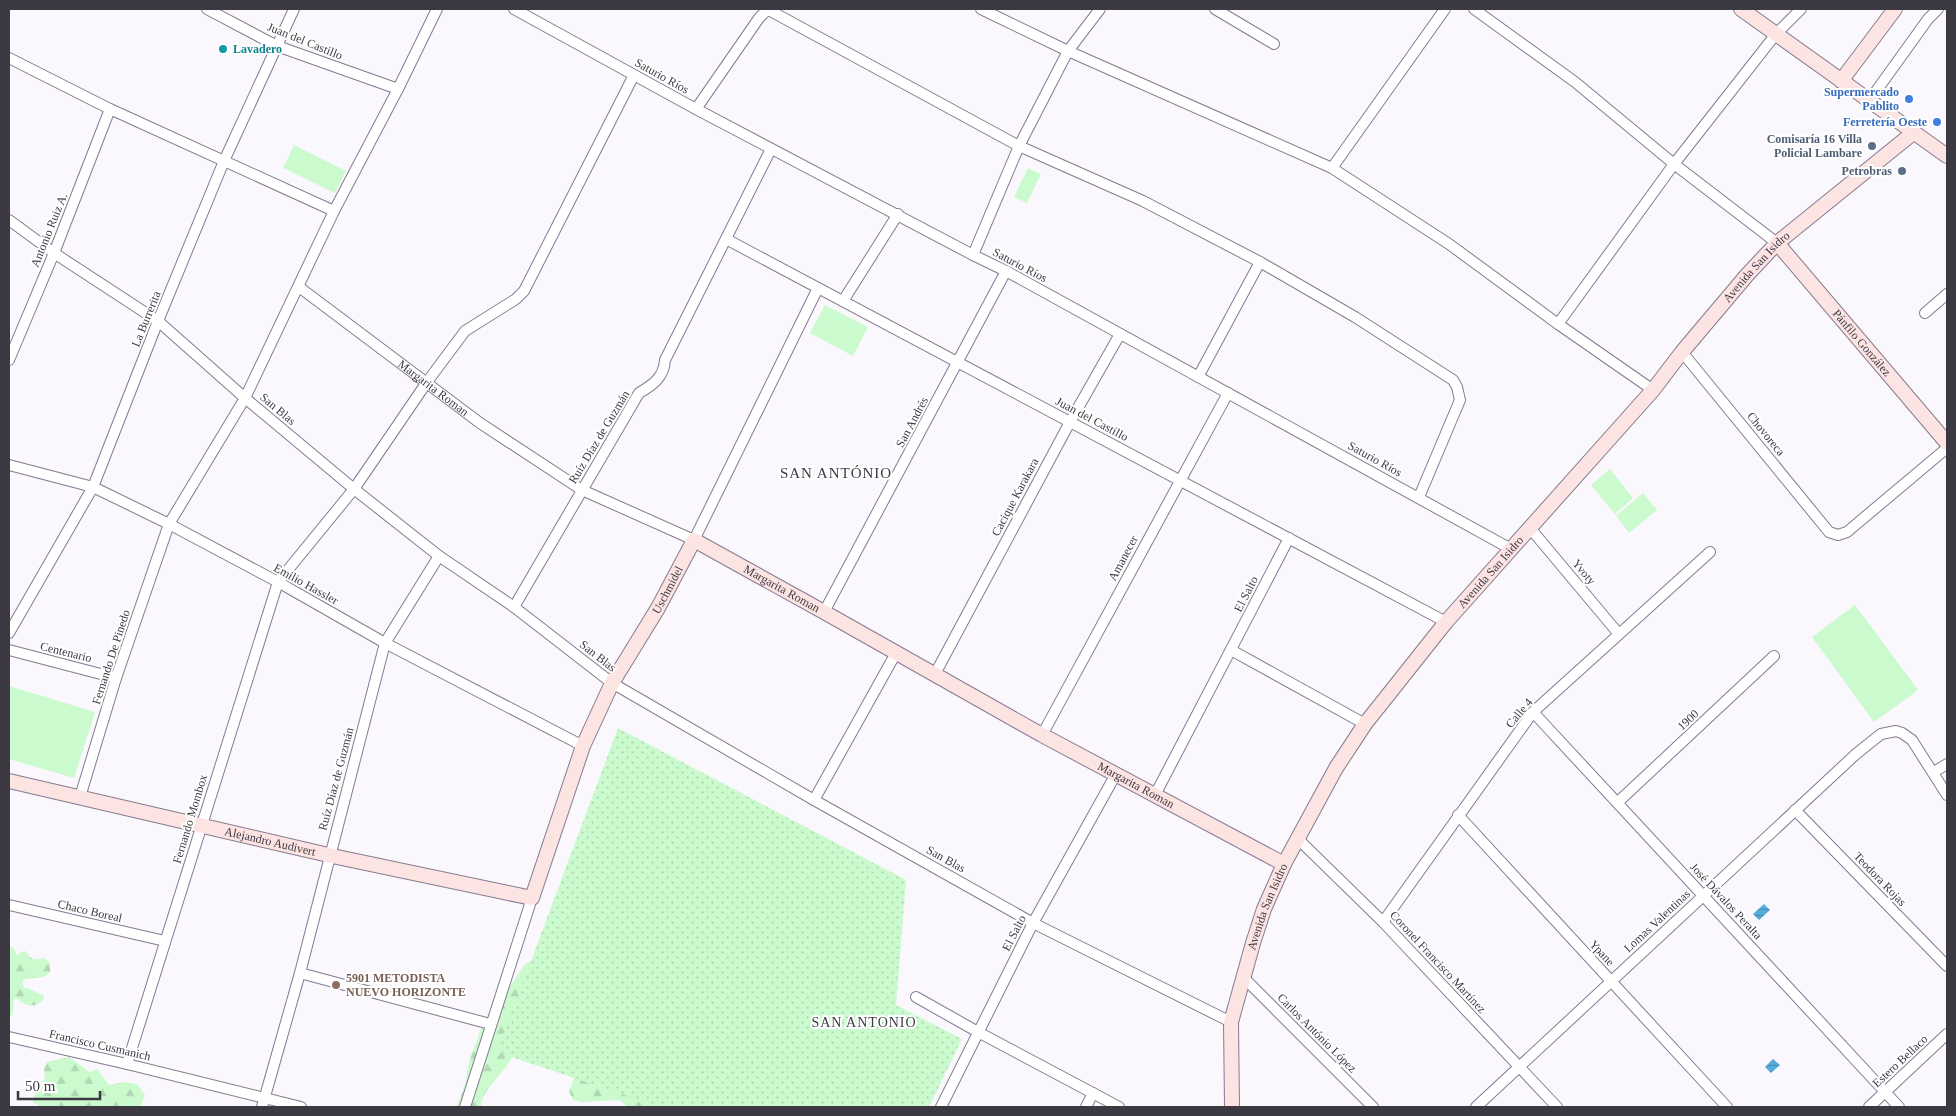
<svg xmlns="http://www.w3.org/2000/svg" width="1956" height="1116" viewBox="0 0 1956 1116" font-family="'Times New Roman',serif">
	<defs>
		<pattern id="forest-firs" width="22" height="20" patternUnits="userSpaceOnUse" patternTransform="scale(1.25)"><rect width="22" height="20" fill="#caface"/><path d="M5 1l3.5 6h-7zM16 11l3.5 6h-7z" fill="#aed7b2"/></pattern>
		<pattern id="park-dots" width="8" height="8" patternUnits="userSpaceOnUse" patternTransform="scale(1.25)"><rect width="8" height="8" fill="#caface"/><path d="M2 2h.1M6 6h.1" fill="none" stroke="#aed7b2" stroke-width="1.8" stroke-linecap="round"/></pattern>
		<pattern id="water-rules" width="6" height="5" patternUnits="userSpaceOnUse" patternTransform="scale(1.25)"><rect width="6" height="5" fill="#57acdb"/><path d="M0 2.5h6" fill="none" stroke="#498db3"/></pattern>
	</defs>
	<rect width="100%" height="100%" fill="#faf8fd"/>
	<path fill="#caface" d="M294,145l52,26 -11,22 -52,-25z
		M1028,168l13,6 -14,29 -13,-6z
		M825,305l43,22 -15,29 -43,-23z
		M1610,469l23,29 -18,16 -24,-29z
		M1643,493l14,17 -28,23 -13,-17z
		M1855,605l63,85 -44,32 -62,-85z
		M9,686l86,26 -21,66 -65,-19z"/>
	<path fill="url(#forest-firs)" d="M13,947l5,9 1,-3 7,-2c5,10 8,9 18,7l6,5v9l-6,5 -19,2 -3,3 2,6h4l16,8 -1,4c-9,9 -18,6 -27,-2l-2,1 -1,13 -4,7v-71z
		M533,960c-6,30 -9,67 -20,95 -7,18 -31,33 -32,52h-25c11,-20 10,-37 17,-57 2,-6 6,-11 6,-18l46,-68z
		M69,1057l21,15 7,-3 12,16 17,-3 11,2 8,11 -5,12h-99l-8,-5 3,-12 9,-12 -1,-10 3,-6z
		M582,1058l114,49h-68l-9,-7 -37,2 -9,-2 -4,-9z"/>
	<path fill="url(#park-dots)" d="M618,728l288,152 -10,125 66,34 -33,68h-269l-163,-55z"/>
	<path fill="url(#water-rules)" d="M1764,904l6,6 -11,10 -6,-6z
		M1773,1059l7,6 -9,8 -6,-6z"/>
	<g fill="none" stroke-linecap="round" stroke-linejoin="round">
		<defs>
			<g id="street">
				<path d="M207,9l70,37 121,43"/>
				<path d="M514,9l182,100 277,146 33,16 505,278"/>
				<path d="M767,9l252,137 124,55 117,61 95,55 98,63 4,7 3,13 -41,97"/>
				<path d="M981,9l87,42 264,117 117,76 109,80 95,66"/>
				<path d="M1215,9l59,35"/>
				<path d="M1474,9l101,73 99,82 103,79"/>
				<path d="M9,58l101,51 224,102"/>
				<path d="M1869,101l59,-82 10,-10"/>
				<path d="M696,109l63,-91 9,-9"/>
				<path d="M1332,168l113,-159"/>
				<path d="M9,220l45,33 104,68 87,77 109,91 85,67 75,51 98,76 202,117 219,123 198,99"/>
				<path d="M726,239l720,383"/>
				<path d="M973,255l46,-109 49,-95 32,-42"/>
				<path id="s1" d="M299,287l181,136 102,67 112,50 124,-252"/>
				<path d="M843,301l55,-87"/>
				<path d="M1925,313l22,-19"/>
				<path d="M1558,324l116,-160 102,-130 25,-25"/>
				<path d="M1682,352l147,180 9,3 9,-3 100,-84"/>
				<path d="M9,360l45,-107 56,-144"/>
				<path d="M1198,377l62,-115"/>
				<path d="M9,465l84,22 76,37 109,58 107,61 198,103"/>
				<path d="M1530,528l88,105"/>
				<path d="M514,607l125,-214c14,-8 25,-16 26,-33l106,-211"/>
				<path d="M824,612l182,-341"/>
				<path d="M9,633l84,-146 65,-166 66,-160 70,-152"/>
				<path d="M9,650l107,28"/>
				<path d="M1231,650l134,74"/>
				<path d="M935,674l135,-252 50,-88"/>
				<path d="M1533,712l366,395"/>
				<path d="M1042,735l186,-342"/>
				<path d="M1934,772l13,-8"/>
				<path d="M1155,795l134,-257"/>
				<path d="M80,797l36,-119 53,-154 76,-126 89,-187 64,-122 39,-80"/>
				<path d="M814,800l82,-147"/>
				<path d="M1618,802l156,-146"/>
				<path d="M1795,810l152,156"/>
				<path d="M1458,815l269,292"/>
				<path d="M1297,838l86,84 174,185"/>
				<path d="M9,905l156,36"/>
				<path d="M1383,922l150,-210 177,-160"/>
				<path d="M300,973l190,51"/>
				<path d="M1243,977l130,130"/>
				<path d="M916,997l62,35 141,75"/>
				<path d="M9,1037l118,27 174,43"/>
				<path d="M127,1064l151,-482 76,-93 73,-107 38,-51 51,-32 8,-8 110,-216"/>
				<path d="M262,1107l38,-134 85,-330 54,-87"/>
				<path d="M465,1107l67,-209"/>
				<path d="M941,1107l92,-184 83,-149"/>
				<path d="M1086,1107l7,-14"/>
				<path d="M1476,1107l380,-353 25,-20 15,-3 6,2 10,7 35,55"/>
				<path d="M1869,1107l78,-73"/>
			</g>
			<g id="secondary">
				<path d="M1741,9l206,147"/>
				<path d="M1841,81l54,-72"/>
				<path id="s2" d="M1777,243l170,200"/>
				<path id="s3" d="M9,781l328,76 195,41 51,-152 29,-63 46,-75 36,-68 130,72 218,123 242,129"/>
				<path id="s4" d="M1232,1107l-1,-85 22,-79 11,-34 20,-45 52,-96 29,-44 81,-102 207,-232 29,-38 65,-77 30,-32 136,-110"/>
			</g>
		</defs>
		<use href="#street" stroke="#857a91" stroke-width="12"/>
		<use href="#secondary" stroke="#857a91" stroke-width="16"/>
		<use href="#street" stroke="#fff" stroke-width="10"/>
		<use href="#secondary" stroke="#fce4e2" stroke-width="14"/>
	</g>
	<circle fill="#0f9aa8" stroke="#fff" stroke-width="2" cx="223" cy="49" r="5"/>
	<g fill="#3f7fe0" stroke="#fff" stroke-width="2">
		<circle cx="1909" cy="99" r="5"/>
		<circle cx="1937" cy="122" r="5"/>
	</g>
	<g fill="#5c6f8a" stroke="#fff" stroke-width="2">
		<circle cx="1872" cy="146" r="5"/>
		<circle cx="1902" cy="171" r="5"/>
	</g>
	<circle fill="#8d6e63" stroke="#fff" stroke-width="2" cx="336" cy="985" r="5"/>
	<g text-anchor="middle" stroke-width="4" stroke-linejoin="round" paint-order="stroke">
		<g font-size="12" fill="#3d3943" stroke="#fff">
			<text transform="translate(305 41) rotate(22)" y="4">Juan del Castillo</text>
			<text transform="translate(662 76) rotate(29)" y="4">Saturio Ríos</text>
			<text transform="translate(49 230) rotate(-68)" y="4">Antonio Ruiz A.</text>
			<text transform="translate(1020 265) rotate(28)" y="4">Saturio Ríos</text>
			<text dy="4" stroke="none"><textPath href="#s4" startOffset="1016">Avenida San Isidro</textPath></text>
			<text transform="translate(146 319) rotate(-68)" y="4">La Burrerita</text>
			<text dy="4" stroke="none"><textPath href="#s2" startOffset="131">Pánfilo González</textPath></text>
			<text dy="4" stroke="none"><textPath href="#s1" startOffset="168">Margarita Roman</textPath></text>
			<text transform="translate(278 409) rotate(40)" y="4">San Blas</text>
			<text transform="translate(1092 419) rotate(28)" y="4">Juan del Castillo</text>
			<text transform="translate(912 422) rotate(-62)" y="4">San Andrés</text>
			<text transform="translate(1766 434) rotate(51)" y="4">Chovoreca</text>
			<text transform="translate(599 437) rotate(-59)" y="4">Ruíz Díaz de Guzmán</text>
			<text transform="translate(1375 459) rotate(29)" y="4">Saturio Ríos</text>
			<text transform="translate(1015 497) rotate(-62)" y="4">Cacique Karakara</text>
			<text transform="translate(1123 558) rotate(-62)" y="4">Amanecer</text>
			<text dy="4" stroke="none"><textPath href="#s4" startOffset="611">Avenida San Isidro</textPath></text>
			<text transform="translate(1584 572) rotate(50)" y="4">Yvoty</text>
			<text transform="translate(306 584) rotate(29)" y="4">Emilio Hassler</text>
			<text dy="4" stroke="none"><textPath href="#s3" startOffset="1031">Margarita Roman</textPath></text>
			<text dy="4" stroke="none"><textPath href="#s3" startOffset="874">Uschmidel</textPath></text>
			<text transform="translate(1246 594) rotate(-63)" y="4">El Salto</text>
			<text transform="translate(66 652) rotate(14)" y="4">Centenario</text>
			<text transform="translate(598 656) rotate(38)" y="4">San Blas</text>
			<text transform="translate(111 657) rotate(-72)" y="4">Fernando De Pinedo</text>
			<text transform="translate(1519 713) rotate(-50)" y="4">Calle 4</text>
			<text transform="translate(1688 720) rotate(-43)" y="4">1900</text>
			<text transform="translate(336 779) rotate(-75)" y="4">Ruíz Díaz de Guzmán</text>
			<text dy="4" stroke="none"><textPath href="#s3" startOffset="1436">Margarita Roman</textPath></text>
			<text transform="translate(190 819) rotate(-73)" y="4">Fernando Mombox</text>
			<text dy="4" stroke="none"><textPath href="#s3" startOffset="268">Alejandro Audivert</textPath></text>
			<text transform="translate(946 859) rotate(29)" y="4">San Blas</text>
			<text transform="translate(1880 879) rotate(46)" y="4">Teodora Rojas</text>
			<text transform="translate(1726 901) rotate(47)" y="4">José Dávalos Peralta</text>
			<text dy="4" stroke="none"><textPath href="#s4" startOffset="206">Avenida San Isidro</textPath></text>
			<text transform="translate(90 911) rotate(13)" y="4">Chaco Boreal</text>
			<text transform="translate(1657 921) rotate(-43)" y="4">Lomas Valentinas</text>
			<text transform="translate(1014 933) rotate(-63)" y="4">El Salto</text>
			<text transform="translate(1602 953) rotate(47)" y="4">Ypane</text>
			<text transform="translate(1438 962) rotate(47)" y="4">Coronel Francisco Martínez</text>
			<text transform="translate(1317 1033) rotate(45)" y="4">Carlos António López</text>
			<text transform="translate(100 1045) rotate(13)" y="4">Francisco Cusmanich</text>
			<text transform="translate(1900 1061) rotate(-43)" y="4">Estero Bellaco</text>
		</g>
		<g font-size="12" font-weight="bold" fill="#0d838f" stroke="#fff" text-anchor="start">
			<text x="233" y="53">Lavadero</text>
		</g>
		<g font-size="12" font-weight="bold" fill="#366cbe" stroke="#fff" text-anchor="end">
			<text x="1899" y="96">Supermercado<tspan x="1899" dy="14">Pablito</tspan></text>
			<text x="1927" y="126">Ferretería Oeste</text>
		</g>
		<g font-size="12" font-weight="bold" fill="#4e5e75" stroke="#fff" text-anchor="end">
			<text x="1862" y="143">Comisaría 16 Villa<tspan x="1862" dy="14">Policial Lambare</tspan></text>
			<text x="1892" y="175">Petrobras</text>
		</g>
		<g font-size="12" font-weight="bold" fill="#785e54" stroke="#fff" text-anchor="start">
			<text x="346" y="982">5901 METODISTA<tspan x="346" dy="14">NUEVO HORIZONTE</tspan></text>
		</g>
		<g font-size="14" letter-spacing="1" fill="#3d3943" stroke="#fff">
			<text x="864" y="1027">SAN ANTONIO</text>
		</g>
		<g font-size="15" letter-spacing="1" fill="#3d3943" stroke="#fff">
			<text x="836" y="478">SAN ANTÓNIO</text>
		</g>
	</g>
	<rect width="1956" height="1116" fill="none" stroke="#3d3943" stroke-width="20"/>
	<path d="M18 1091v8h82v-8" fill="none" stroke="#3d3943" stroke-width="2.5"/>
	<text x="25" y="1091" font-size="15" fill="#3d3943" stroke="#ffffff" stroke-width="4" paint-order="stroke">50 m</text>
</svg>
